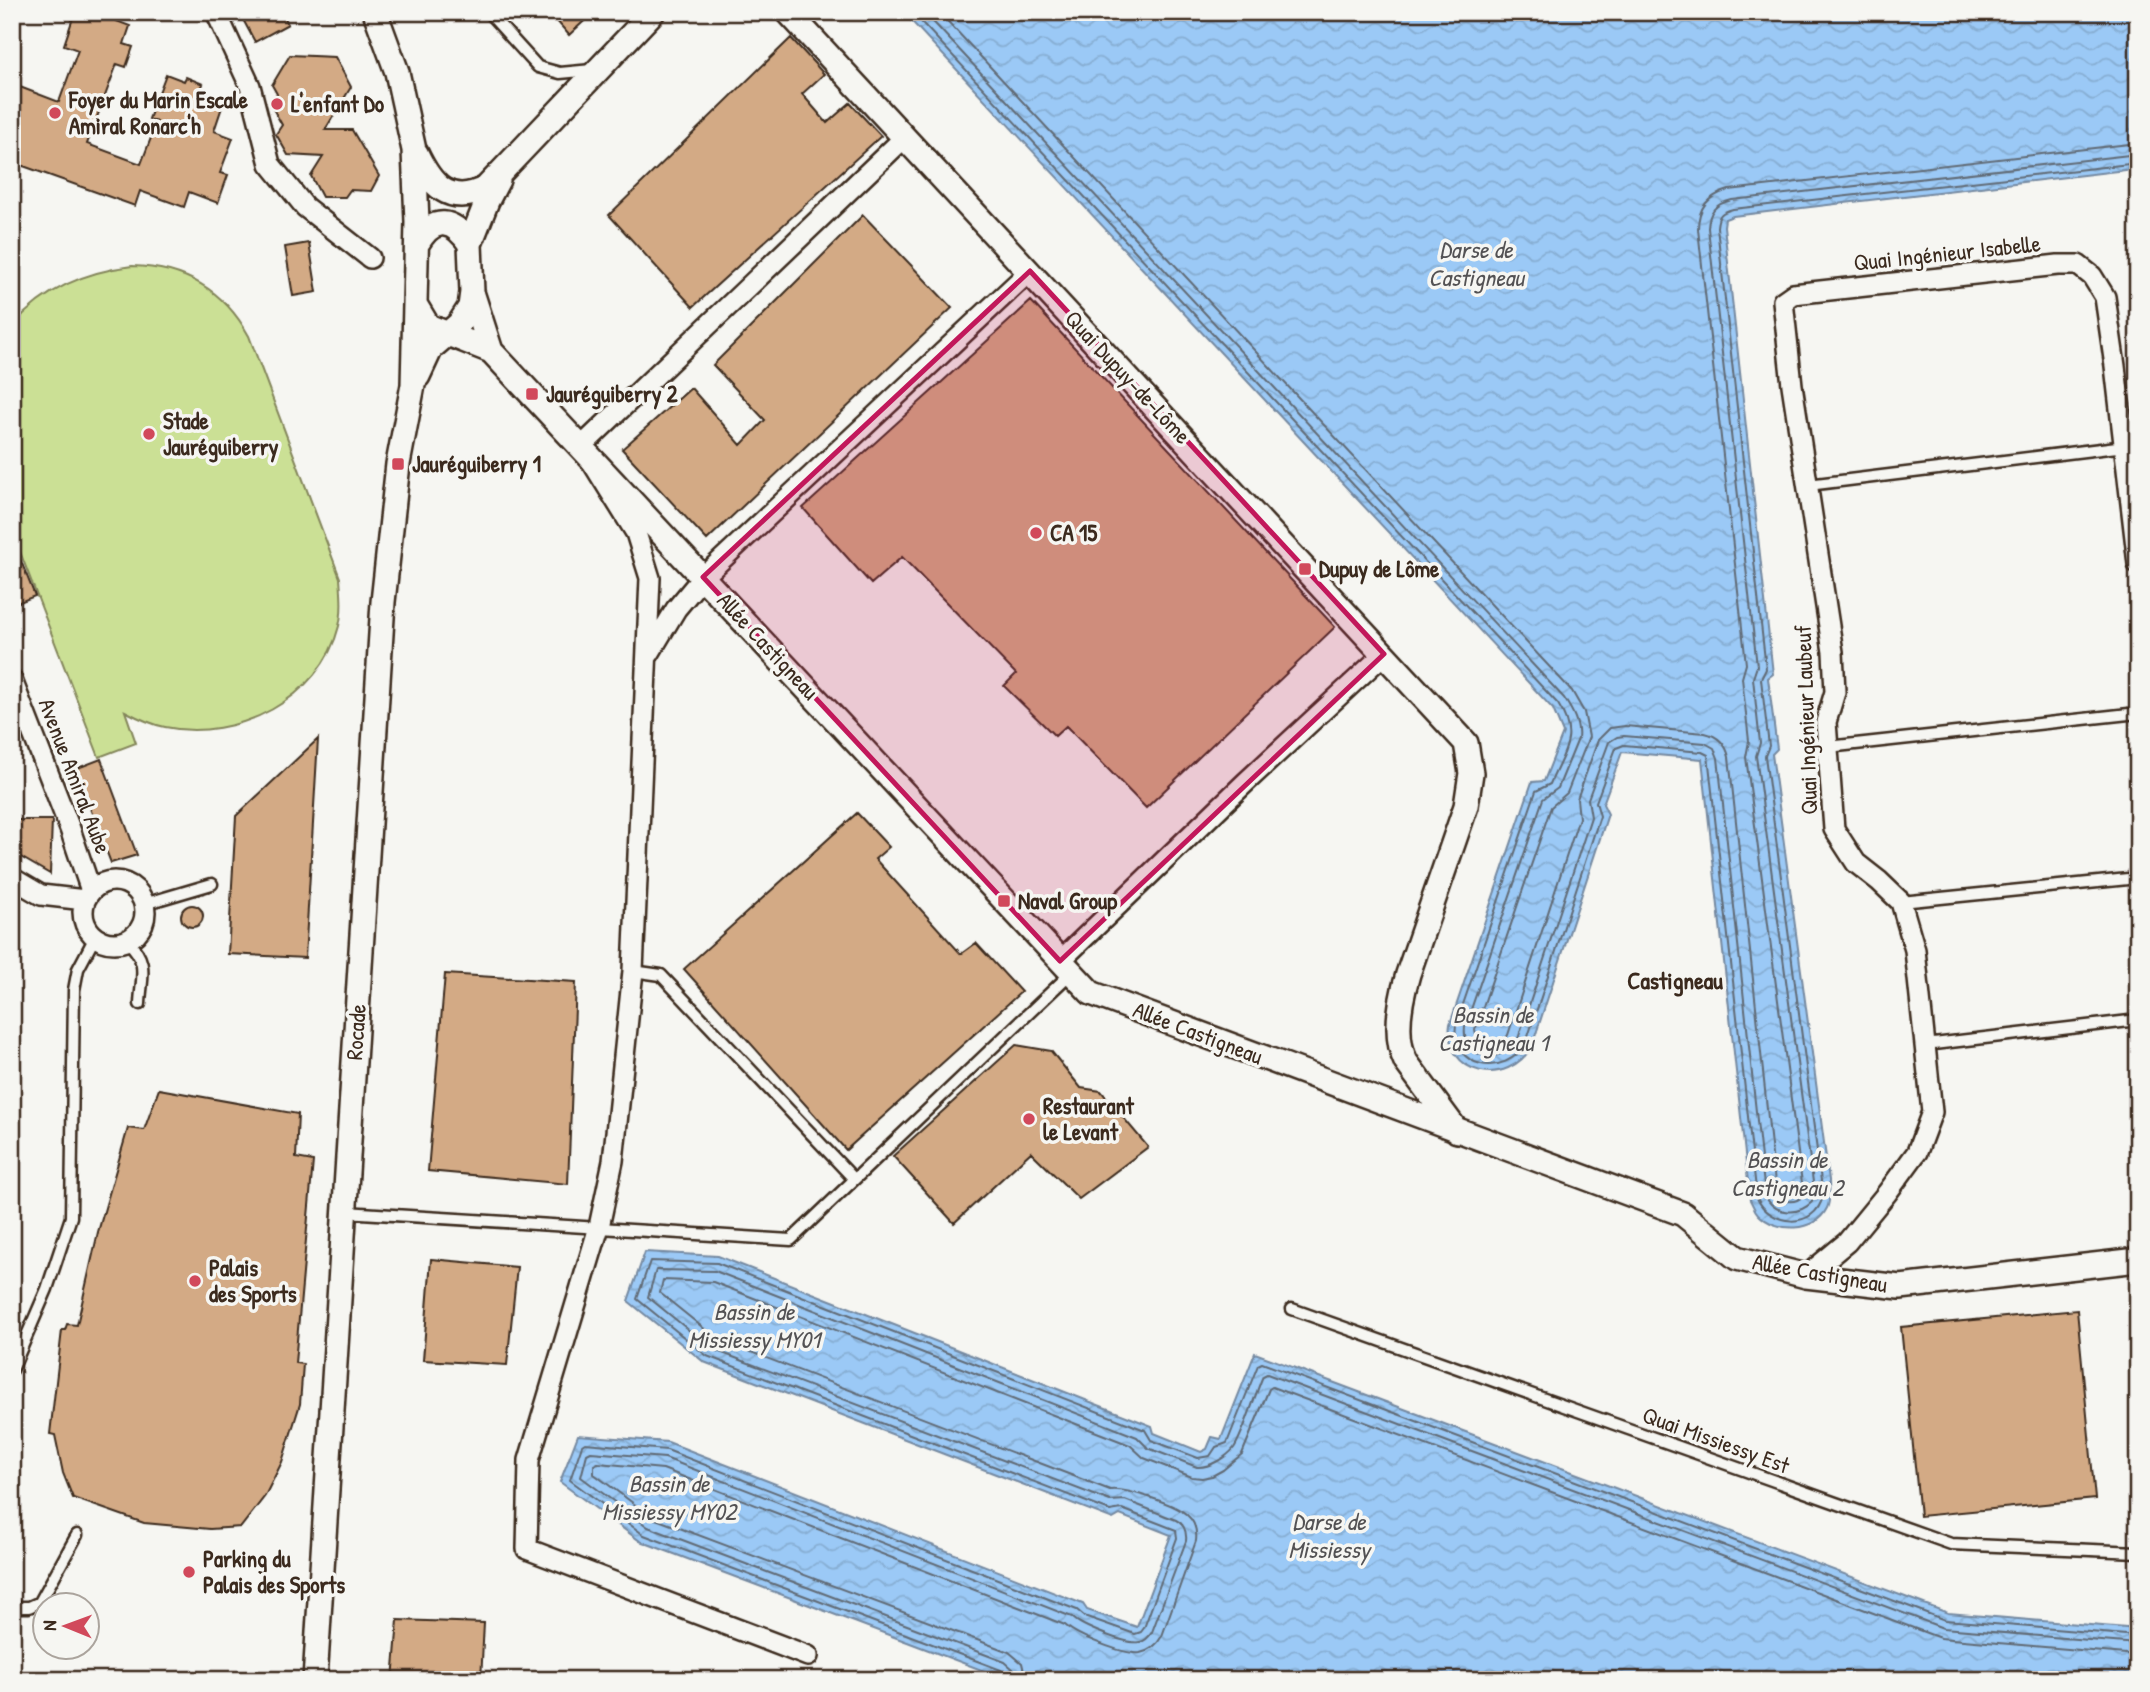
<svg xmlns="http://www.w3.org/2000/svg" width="2150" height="1692" viewBox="0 0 2150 1692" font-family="'Patrick Hand',sans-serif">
	<defs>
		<pattern id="water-waves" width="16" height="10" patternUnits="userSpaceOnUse" patternTransform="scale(1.75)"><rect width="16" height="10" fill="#9bc9f6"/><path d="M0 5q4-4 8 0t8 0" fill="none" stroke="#86add2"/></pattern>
	</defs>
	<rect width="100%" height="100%" fill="#f6f6f2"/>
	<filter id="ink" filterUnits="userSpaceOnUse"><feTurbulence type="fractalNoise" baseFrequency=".0143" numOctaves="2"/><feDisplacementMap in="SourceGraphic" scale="14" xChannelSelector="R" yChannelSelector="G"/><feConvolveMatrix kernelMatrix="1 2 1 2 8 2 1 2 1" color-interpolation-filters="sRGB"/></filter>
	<g filter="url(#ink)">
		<path fill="#cbe095" stroke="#83855a" stroke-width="2" d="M132,266c53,1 92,24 117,70l91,242c1,15 3,32 -1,48 -18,73 -103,116 -174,101 -15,-3 -27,-9 -40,-16l11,32 -37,14 -87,-226v-205c33,-37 72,-54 120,-60z"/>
		<path fill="url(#water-waves)" stroke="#7589a0" stroke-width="2" d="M903,12h1235v159l-4,-2 -401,47 -8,3 -1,7 49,448 -5,4 9,71 -5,5 57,426c0,9 2,20 -2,28 -12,25 -51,25 -69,6 -4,-4 -5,-9 -8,-14l-48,-441 -80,-7 -19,52 5,10 -76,232c-24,43 -89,30 -82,-22l82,-242 12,-1 19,-48 -10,-24z
			M645,1252l73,4 434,170 2,7 47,19 6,-3 5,-12 9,2 34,-86 693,260 190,16v51h-1130l-368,-139 -80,-59 18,-47 90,7 415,162 4,6 50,17 34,-92 -51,-20 -7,4 -409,-157 -76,-61z"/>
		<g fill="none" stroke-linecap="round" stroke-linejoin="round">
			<path stroke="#616a74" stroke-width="2" d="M912,12l646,692c21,33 6,47 -8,80l-14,7 -80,234c-6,44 49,54 70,18l74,-227 -4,-14 20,-54 8,-3 78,7 6,3 49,443c12,28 58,33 66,-2l-58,-440 4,-10 -8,-67 5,-10 -49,-442c1,-12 4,-15 16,-18l405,-46
				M924,12l640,686c8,12 16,26 14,41l-20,49 -15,11 -78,228c-4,33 38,39 53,12l73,-222 -3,-18 21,-57 8,-5 7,-1 81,7 9,5 4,10 47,437c9,20 33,21 47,7l1,-20 -57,-426 4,-13 -7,-65 4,-12 -49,-438c1,-17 7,-24 24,-28l406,-46
				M939,12l633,679 12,21 5,25 -22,56 -16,14 -76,223c2,19 24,21 33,5l71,-217 -2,-19 21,-59 12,-12 15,-2 80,7c13,3 21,11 24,24l47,435c4,11 19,12 27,4l-1,-13 -56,-426 3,-16 -7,-63 4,-14 -48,-435c0,-22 10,-33 31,-39l409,-47
				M1007,1680l-1,-6 -5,-4 -357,-135 -74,-55 12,-35 3,-2 82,7 410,160 7,6 51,18 6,-2 3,-4 33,-90 -1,-8 -54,-21 -12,2 -403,-155 -70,-57 13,-38 67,2 428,167 6,10 47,18 12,-2 6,-9 11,-4 31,-78 4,-2 683,257 193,16
				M1015,1680l-2,-11 -8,-7 -357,-135 -67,-50 6,-23 4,-2 74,6 407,159c8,9 55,28 68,25 6,-1 9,-5 12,-10l34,-91c1,-10 -2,-17 -10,-21l-51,-20 -15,1 -398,-152 -64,-52 8,-27 59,1 422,166 11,11 49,19c12,1 30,-10 37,-19 10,-15 21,-54 29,-72l4,-2 676,254 195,16
				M1026,1680l-4,-17 -13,-11 -356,-134 -59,-44v-9l4,-2 65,6 402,156c12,11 59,30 75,28 10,-2 17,-8 22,-17l34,-95c1,-9 0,-18 -8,-25 -11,-12 -62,-28 -78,-26l-393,-151 -57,-46 3,-13 50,2 417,163 14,13 48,19 10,1 10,-2 11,-6 19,-16 27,-65 3,-2 668,251 198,17"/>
		</g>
		<path fill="#d3aa85" stroke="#3b2a1e" stroke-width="2" d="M75,12h18l37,14 -6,18 9,3 -7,20 -9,-3 -30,80 54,20 16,-42 -8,-3 17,-45 18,7 2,-4 17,7 -6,14 25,9 -8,24 19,7 -13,35 8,2 -10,28 -29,-11 -5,15 -44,-16 -5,15 -123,-44v-78l47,18 19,-52 -14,-5z
			M239,12h43l6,12 -33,18z
			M549,12h45l-25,23z
			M791,38l33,36 -22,20 25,29 23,-20 31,33 -188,171 -84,-92z
			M290,55l45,2 16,30 -26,43h27l27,46 -8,15 -21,-1 -5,7h-23l-11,-21 12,-19 -35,-2 -12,-21 6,-9 -11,-20 6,-11 -5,-9z
			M863,215l89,93 -245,232 -85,-91 69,-61 50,57 24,-25 -52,-55z
			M309,243l8,49 -24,4 -8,-49z
			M1031,301l304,326 -189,181 -80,-82 -11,10 -51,-50 12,-12 -114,-117 -31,27 -68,-76z
			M12,539l23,57 -23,9z
			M318,739l-13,219 -77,-4 8,-138z
			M101,759l36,96 -26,8 -36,-94z
			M857,813l32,34 -14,12 86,95 15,-11 45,49 -175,158 -162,-181z
			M12,820h40l-2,54 -38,-22z
			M181 916a11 11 0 1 1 22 0a11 11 0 1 1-22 0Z
			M445,974l131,8 -8,202 -140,-13z
			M1016,1045l35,6 30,37 20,3 47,56 -69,52 -48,-47 -77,71 -61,-67z
			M159,1089l139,25 -2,44 17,3 -18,202 8,1 -3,40 -18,58 -17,34 -24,31 -31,2 -66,-6 -71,-25 -10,-25 -8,-38 -5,-1 12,-104h3l2,-6 10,1 21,-93 30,-104 16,2z
			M431,1259l86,8 -10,98 -84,-5z
			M2077,1310l18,189 -175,17 -19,-189z
			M398,1620l86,3 -3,57h-88z"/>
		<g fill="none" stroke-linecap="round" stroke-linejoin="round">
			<defs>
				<path id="service" d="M488,12l50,55 22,6 32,-3
					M1808,485l317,-39
					M1828,747l310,-34
					M1901,902l237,-24
					M144,904l68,-20
					M127,941c23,21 14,36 13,63
					M633,971l28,4 193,204
					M1925,1045l213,-25
					M345,1212l446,28 280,-267
					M1292,1309l659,235 187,8
					M12,1370l35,-81 24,-72 3,-227 4,-21 17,-32
					M12,1607h17l11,-5 37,-67"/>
				<path id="minor" d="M216,12l34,74 20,78 35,43 65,51
					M649,654l27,-45 25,-30 329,-308
					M12,680l58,149 21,62
					M12,878l29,17 44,5
					M83 912a31 31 0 1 1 62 0a31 31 0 1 1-62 0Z
					M1060,961l186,-179 138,-128
					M1806,1276l41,-34 40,-49 30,-41 15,-40 -17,-162 -14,-48 -22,-21 -23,-18 -22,-34 -8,-107 9,-30 -2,-40 -41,-267 -9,-84 10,-7 265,-29h20l14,11 13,21 10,69 23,198
					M808,1656l-281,-107 2,-89 70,-233 14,-66 20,-190 17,-393 -14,-45 -54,-87 323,-309"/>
				<path id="tertiary" d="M788,12l678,731 5,30 -5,33 -58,168c-8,27 -15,62 -2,88l51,69
					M416,153c15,32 33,54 70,35l167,-176
					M417,244c17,-29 36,-25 53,0
					M472,292l19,59
					M416,306l12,20 63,25 600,642 592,221 54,44 69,18 94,11 238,-27
					M418,376l13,-28 28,-24 11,-17 2,-15 -2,-48 17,-43 11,-21
					M315,1680l68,-1078 15,-138 15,-79 4,-163 -3,-72 -17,-78 -22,-60"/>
			</defs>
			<use href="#service" stroke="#3b2a1e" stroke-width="15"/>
			<use href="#minor" stroke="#3b2a1e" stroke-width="24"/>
			<use href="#tertiary" stroke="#3b2a1e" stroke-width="28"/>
			<use href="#service" stroke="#f6f6f2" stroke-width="10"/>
			<use href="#minor" stroke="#f6f6f2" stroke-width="19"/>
			<use href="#tertiary" stroke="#f6f6f2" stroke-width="23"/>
		</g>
	</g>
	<path fill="#c2185b" fill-opacity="0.2" stroke="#c2185b" stroke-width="5" stroke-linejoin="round" d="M1030,271l354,383 -324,307 -357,-384z"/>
	<g fill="#d1495b" stroke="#f6f6f2" stroke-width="2.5">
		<circle cx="277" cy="104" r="7"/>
		<circle cx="55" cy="113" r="7"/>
		<rect x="525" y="387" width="14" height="14" rx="3.5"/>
		<circle cx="149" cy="434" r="7"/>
		<rect x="391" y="457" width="14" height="14" rx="3.5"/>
		<circle cx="1036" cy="533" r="7"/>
		<rect x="1298" y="562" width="14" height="14" rx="3.5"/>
		<rect x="997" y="894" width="14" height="14" rx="3.5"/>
		<circle cx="1029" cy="1119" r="7"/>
		<circle cx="195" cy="1281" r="7"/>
		<circle cx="189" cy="1572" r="7"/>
	</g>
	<g text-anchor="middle" stroke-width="7" stroke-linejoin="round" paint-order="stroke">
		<g font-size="23" font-weight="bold" fill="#3b2a1e" stroke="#f6f6f2" text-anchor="start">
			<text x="69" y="108">Foyer du Marin Escale<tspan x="69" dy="26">Amiral Ronarc'h</tspan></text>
			<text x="291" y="112">L'enfant Do</text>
			<text x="546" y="402">Jauréguiberry 2</text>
			<text x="163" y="429">Stade<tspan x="163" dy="26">Jauréguiberry</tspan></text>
			<text x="412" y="472">Jauréguiberry 1</text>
			<text x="1050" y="541">CA 15</text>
			<text x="1319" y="577">Dupuy de Lôme</text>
			<text x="1018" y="909">Naval Group</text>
			<text x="1043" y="1114">Restaurant<tspan x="1043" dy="26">le Levant</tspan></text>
			<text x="209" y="1276">Palais<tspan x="209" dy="26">des Sports</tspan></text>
			<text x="203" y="1567">Parking du<tspan x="203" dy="26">Palais des Sports</tspan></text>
		</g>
		<g font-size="23" fill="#3b2a1e" stroke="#f6f6f2">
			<text transform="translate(1947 253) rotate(-6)" y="8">Quai Ingénieur Isabelle</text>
			<text transform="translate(1128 377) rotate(47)" y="8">Quai Dupuy-de-Lôme</text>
			<text transform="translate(768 646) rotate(47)" y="8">Allée Castigneau</text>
			<text transform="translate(1806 720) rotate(-92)" y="8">Quai Ingénieur Laubeuf</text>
			<text transform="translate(75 776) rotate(69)" y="8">Avenue Amiral Aube</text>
			<text transform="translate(356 1032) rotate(-86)" y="8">Rocade</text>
			<text transform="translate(1198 1033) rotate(21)" y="8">Allée Castigneau</text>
			<text transform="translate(1820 1273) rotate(10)" y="8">Allée Castigneau</text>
			<text transform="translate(1716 1440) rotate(20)" y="8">Quai Missiessy Est</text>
		</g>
		<g font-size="24" font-style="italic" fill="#535254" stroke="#f6f6f2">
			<text x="1476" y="258">Darse de<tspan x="1476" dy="28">Castigneau</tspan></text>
			<text x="1493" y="1023">Bassin de<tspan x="1493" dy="28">Castigneau 1</tspan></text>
			<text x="1787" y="1168">Bassin de<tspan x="1787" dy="28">Castigneau 2</tspan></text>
			<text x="754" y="1320">Bassin de<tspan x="754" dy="28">Missiessy MY01</tspan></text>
			<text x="669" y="1492">Bassin de<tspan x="669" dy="28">Missiessy MY02</tspan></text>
			<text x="1329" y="1530">Darse de<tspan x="1329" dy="28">Missiessy</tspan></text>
		</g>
		<g font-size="24" font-weight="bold" fill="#3b2a1e" stroke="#f6f6f2">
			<text x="1675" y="989">Castigneau</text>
		</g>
	</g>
	<rect width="2150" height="1692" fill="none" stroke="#f6f6f2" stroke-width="42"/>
	<rect x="21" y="21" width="2108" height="1650" fill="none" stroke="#3b2a1e" stroke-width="2.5" filter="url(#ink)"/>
	<g transform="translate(66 1626) rotate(271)"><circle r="33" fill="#f6f6f2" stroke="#aba49d" stroke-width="2"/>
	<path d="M0-5L12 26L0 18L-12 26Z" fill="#d1495b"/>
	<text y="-10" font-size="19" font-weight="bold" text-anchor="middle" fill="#3b2a1e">N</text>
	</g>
</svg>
